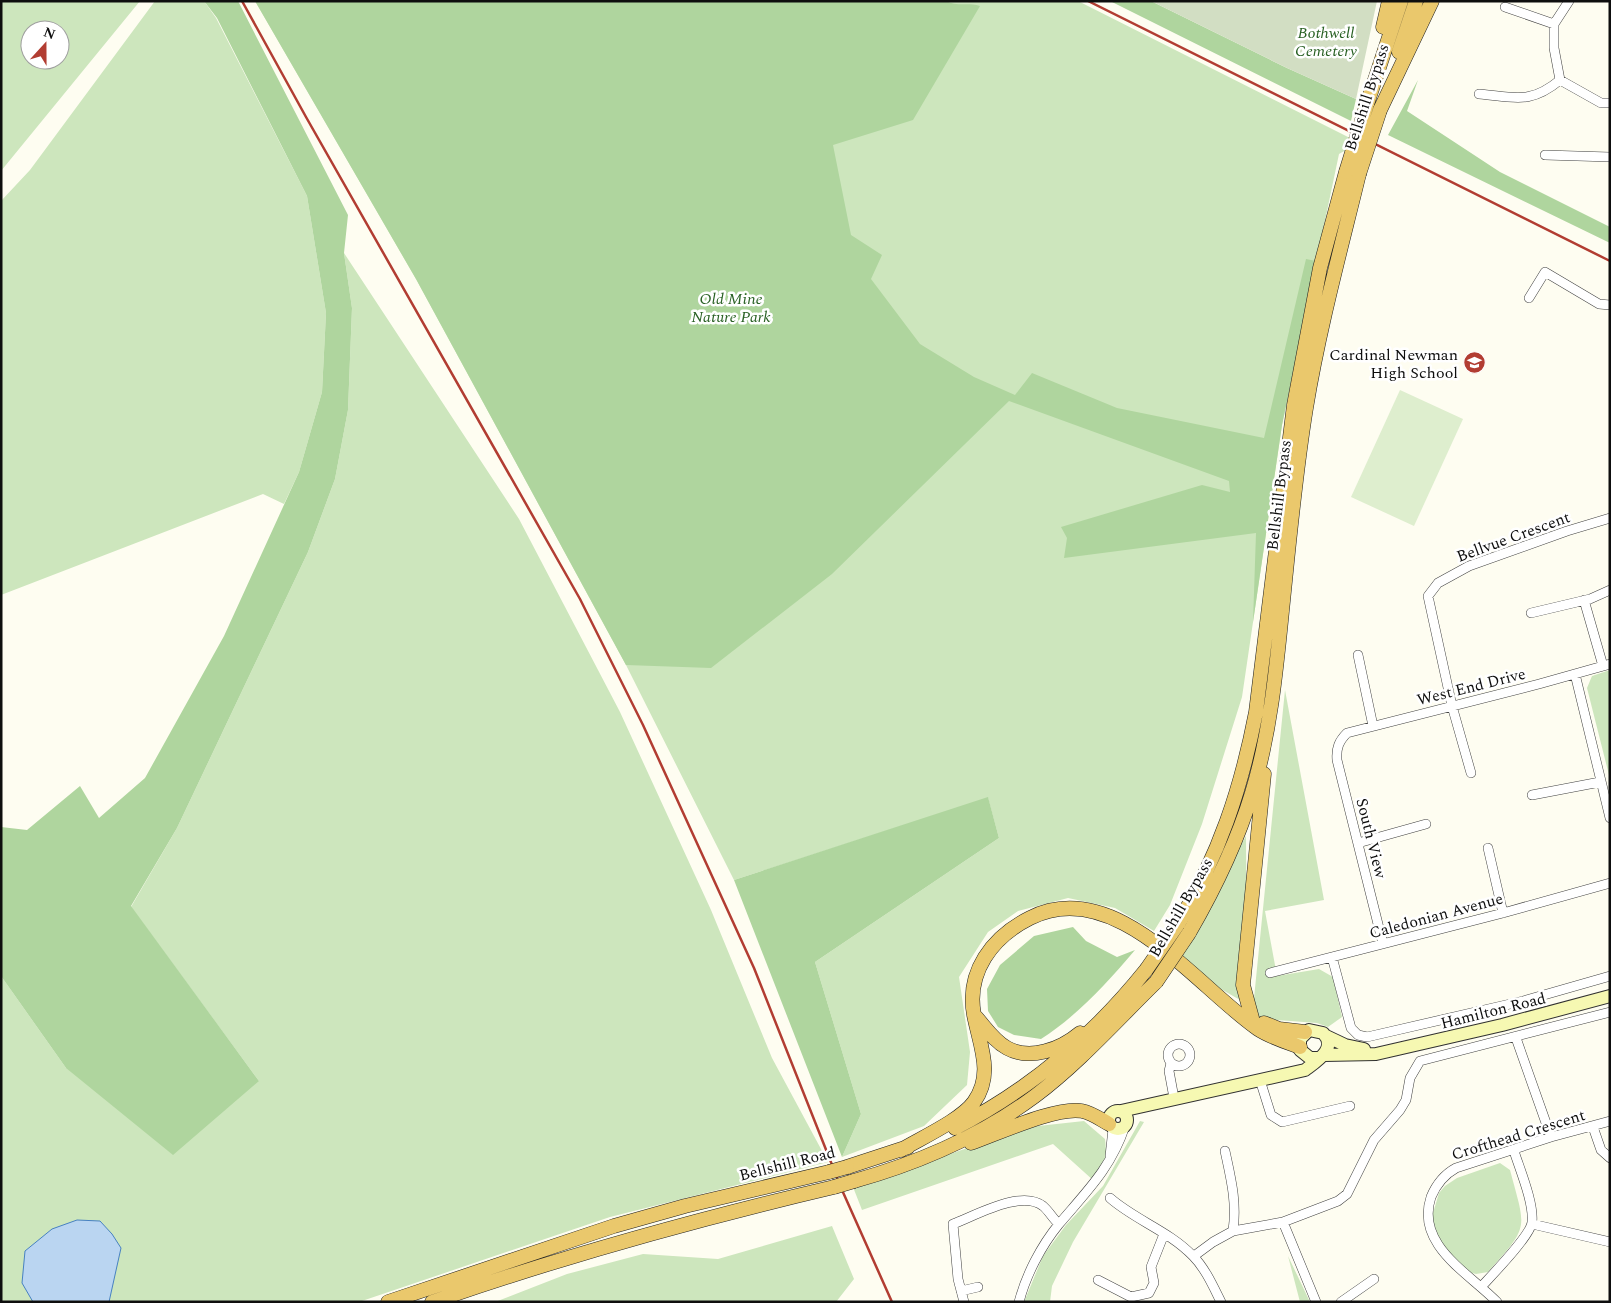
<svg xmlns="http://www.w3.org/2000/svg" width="1611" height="1303" viewBox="0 0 1611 1303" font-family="Spectral,serif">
	<rect width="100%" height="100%" fill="#fefdf1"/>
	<path fill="#cde6bd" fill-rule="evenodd" d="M1,1h139l-139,170zM30,30h30v30h-30z
		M155,1h49l12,17 91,178 19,117 -4,79 -23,80 -15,32 -21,-10 -262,101v-394l29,-31z
		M255,1h823l272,137 -4,12 -7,4 -57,271 -40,272 -40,127 -32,81 -16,26 -39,-23 -47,-10 -50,13 -30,21 -29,45 11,75 -3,33 -43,41 -82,31 19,-43 -46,-152 184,-124 -11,-40 -254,82 -108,-215 -210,-386z
		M344,253l175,266 101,193 91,198 61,148 56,104 -218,55 -251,85h-358v-326l65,92 193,13 -128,-174 46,-79 131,-276 27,-73 13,-69 4,-102z
		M1610,670v109l-23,-91 5,-12z
		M1285,690l39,210 -59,11 12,65 42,-7 14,8 9,40 -14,10 -11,-4 -65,-5z
		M1246,836l1,168 -73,-42z
		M1084,1121l21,18 2,22 -13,20 -41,-37 -191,66 -9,-23 176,-60z
		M1140,1121l4,1 -71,120 -21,44 -2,16h-26l19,-46 23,-31 37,-39z
		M1500,1163l10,7c16,60 20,55 -22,102l-12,2 -8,-2 -30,-32 -5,-12v-15l6,-20 6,-7 12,-8z
		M832,1226l22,53 -18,23h-341l72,-28 76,-20 75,5z
		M1288,1256l22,46h-10z"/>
	<path fill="#afd59e" d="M204,1h34l110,214 -4,38 8,55 -4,102 -13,69 -27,73 -131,276 -46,78 128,175 -86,74 -107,-87 -65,-92v-149l26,3 53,-44 19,32 46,-40 79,-142 75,-164 23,-80 4,-79 -19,-117 -90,-178z
		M255,1h691c11,6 22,1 34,5l-67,114 -80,25 18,90 31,20 -11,24 49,65 54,33 41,18 17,-22 85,35 147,30 42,-179 10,2 -34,164 -29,197 3,-89 -192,25 3,-20 -6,-11 141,-42 28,7 -1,-11 -220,-80 -177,173 -121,94 -85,-3 -210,-386z
		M1110,1h41l136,67 69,31 -5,22z
		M1418,80l-11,31 93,61 110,55v16l-222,-108z
		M988,797l11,41 -184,124 46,152 -19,43 -108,-277z
		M1073,927l13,14 31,16 18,-7c-28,33 -58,66 -94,89l-27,-4 -16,-8 -10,-16 -1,-22 13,-24 34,-29z"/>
	<path fill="#d2dec3" d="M1151,1h226l-21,98 -69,-31z"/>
	<path fill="#deeece" d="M1400,390l63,29 -49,107 -63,-29z"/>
	<path fill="#bad5f1" stroke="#4781c1" d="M77,1220l23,1 12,13 9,14 -12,54h-76l-11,-19 3,-32 27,-22z"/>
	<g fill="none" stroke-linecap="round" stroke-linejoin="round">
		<defs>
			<path id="minor" d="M1569,1l-15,23v24l6,32 41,23h9
				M1505,7l49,17
				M1479,94c35,3 51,11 81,-14
				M1545,155l65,2
				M1529,298l16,-26 54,32 11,1
				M1584,600l19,66
				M1531,613l59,-14 20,-9
				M1358,655l15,71
				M1575,674l35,144
				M1471,773l-19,-67 -24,-110 10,-13 31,-17 98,-35 43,-13
				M1532,795l68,-13
				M1358,843l68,-19
				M1488,848l15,65
				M1383,944l-46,-184c-1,-12 2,-19 10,-27l192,-49 71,-20
				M1332,957l19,71 7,7 9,2 156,-36 87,-25
				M1270,973l233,-60 107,-30
				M1516,1038l35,99
				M1168 1055a11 11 0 1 1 22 0a11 11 0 1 1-22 0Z
				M1171,1063l-2,8 5,27
				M1260,1080l11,35 11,7 68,-16
				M1593,1127l8,23 9,8
				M1225,1151c6,28 12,51 8,80
				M1110,1156l3,-27
				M1110,1198c25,22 59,33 83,58 12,12 20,30 28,46
				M1283,1222l33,80
				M1532,1224l78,18
				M1194,1256l19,-14 20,-11 50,-9 55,-21 9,-7 27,-54 26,-30 6,-10 4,-22 10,-17 190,-49
				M1098,1280l33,17 18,-4 5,-10 -3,-16 13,-33
				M1482,1286c10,-11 49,-51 50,-64 2,-19 -12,-52 -18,-71
				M961,1291l17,-4
				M964,1302l-6,-23 -5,-55c22,-8 68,-35 90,-18 6,5 10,13 16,18
				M1019,1302c7,-27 22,-56 40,-78 28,-33 52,-56 66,-98
				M1341,1302l33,-23
				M1497,1302c-28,-29 -82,-57 -66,-105 5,-12 14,-23 25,-29l95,-31 59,-16"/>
			<path id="secondary" d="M1326,1036l19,9 19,4
				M1324,1055l52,-1 126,-29 108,-29
				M1109 1120a9 9 0 1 1 18 0a9 9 0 1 1-18 0Z
				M1121,1111l184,-41c12,-9 33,-22 18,-37l-14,-3 -9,9v11l10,8h10"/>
			<path id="trunk" d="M1383,27l6,-26
				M1399,52l17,-51
				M1367,104l34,-103
				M1380,110l52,-109
				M1178,924c41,-69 63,-134 78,-212l38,-307 26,-137 26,-96
				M1189,933c26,-45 48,-90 63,-140 18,-59 24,-121 30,-182 7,-68 13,-136 24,-203 13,-79 34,-156 53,-234
				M976,1017c9,10 18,24 31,31 23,13 54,1 73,-15
				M1252,1018l-9,-33 21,-211
				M1264,1023l15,6 26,3
				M955,1128c76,-39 138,-92 191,-158
				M971,1143c26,-9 86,-37 111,-32 10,2 18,8 27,13
				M901,1150c20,-12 60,-30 73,-48 20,-28 6,-56 0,-87 -8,-43 18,-78 56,-97 85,-43 166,68 228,111 12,8 28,13 42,18
				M847,1167l61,-20
				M854,1181c64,-18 127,-45 181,-85 44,-33 82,-76 121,-114
				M388,1302l226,-76 71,-20 144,-34
				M432,1302c132,-46 266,-83 402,-115"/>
		</defs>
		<use href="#minor" stroke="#414141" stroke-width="10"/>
		<use href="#secondary" stroke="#303030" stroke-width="14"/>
		<use href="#trunk" stroke="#1f1f1f" stroke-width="15"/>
		<use href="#minor" stroke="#fff" stroke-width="9"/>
		<use href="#secondary" stroke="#f6f8b2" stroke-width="12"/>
		<use href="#trunk" stroke="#eac86c" stroke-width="14"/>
		<path stroke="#b23d32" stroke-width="2.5" d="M242,1l64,116 274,482 63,126 111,243 88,222 50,112
			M1088,1l522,260"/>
		<defs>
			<path id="trunk-bridge" d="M1346,172l21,-68
				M1359,174l21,-64
				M1146,970l32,-46
				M1156,982l33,-49
				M829,1172l18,-5
				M834,1187l20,-6"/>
		</defs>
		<use href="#trunk-bridge" stroke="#1f1f1f" stroke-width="15" stroke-linecap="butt"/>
		<use href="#trunk-bridge" stroke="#eac86c" stroke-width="14"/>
	</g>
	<defs>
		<symbol id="school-disc" viewBox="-11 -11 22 22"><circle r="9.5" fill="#b23d32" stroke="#fff"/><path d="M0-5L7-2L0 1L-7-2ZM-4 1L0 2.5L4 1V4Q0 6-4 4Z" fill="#fff"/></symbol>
	</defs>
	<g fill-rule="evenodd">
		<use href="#school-disc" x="1462" y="350" width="25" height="25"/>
	</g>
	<g text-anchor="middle" stroke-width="5" stroke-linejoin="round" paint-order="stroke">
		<g font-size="16" font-style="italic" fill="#296124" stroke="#fff">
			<text x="1326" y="38">Bothwell<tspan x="1326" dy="18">Cemetery</tspan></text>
			<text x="731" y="304">Old Mine<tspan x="731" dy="18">Nature Park</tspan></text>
		</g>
		<g font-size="16" fill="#0e0e0e" stroke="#fff">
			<text transform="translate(1366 97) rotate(-72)" y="6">Bellshill Bypass</text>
			<text transform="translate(1278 495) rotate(-83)" y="6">Bellshill Bypass</text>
			<text transform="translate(1513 536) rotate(-20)" y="6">Bellvue Crescent</text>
			<text transform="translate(1471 686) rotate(-14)" y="6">West End Drive</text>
			<text transform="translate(1372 838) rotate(76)" y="6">South View</text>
			<text transform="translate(1180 907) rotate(-60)" y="6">Bellshill Bypass</text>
			<text transform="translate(1436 915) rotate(-15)" y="6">Caledonian Avenue</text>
			<text transform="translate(1493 1010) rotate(-14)" y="6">Hamilton Road</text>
			<text transform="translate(1518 1134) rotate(-17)" y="6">Crofthead Crescent</text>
			<text transform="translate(787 1163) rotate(-14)" y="6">Bellshill Road</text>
		</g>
		<g font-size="16" fill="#0e0e0e" stroke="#fff" text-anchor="end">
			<text x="1458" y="360">Cardinal Newman<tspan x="1458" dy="18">High School</tspan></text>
		</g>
	</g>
	<rect width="1611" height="1303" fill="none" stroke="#0e0e0e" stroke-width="5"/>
	<g transform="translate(45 45) rotate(21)"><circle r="24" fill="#ffffff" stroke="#9f9f9f"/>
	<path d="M0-4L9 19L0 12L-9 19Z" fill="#b23d32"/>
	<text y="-8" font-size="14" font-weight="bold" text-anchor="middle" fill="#0e0e0e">N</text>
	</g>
</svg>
